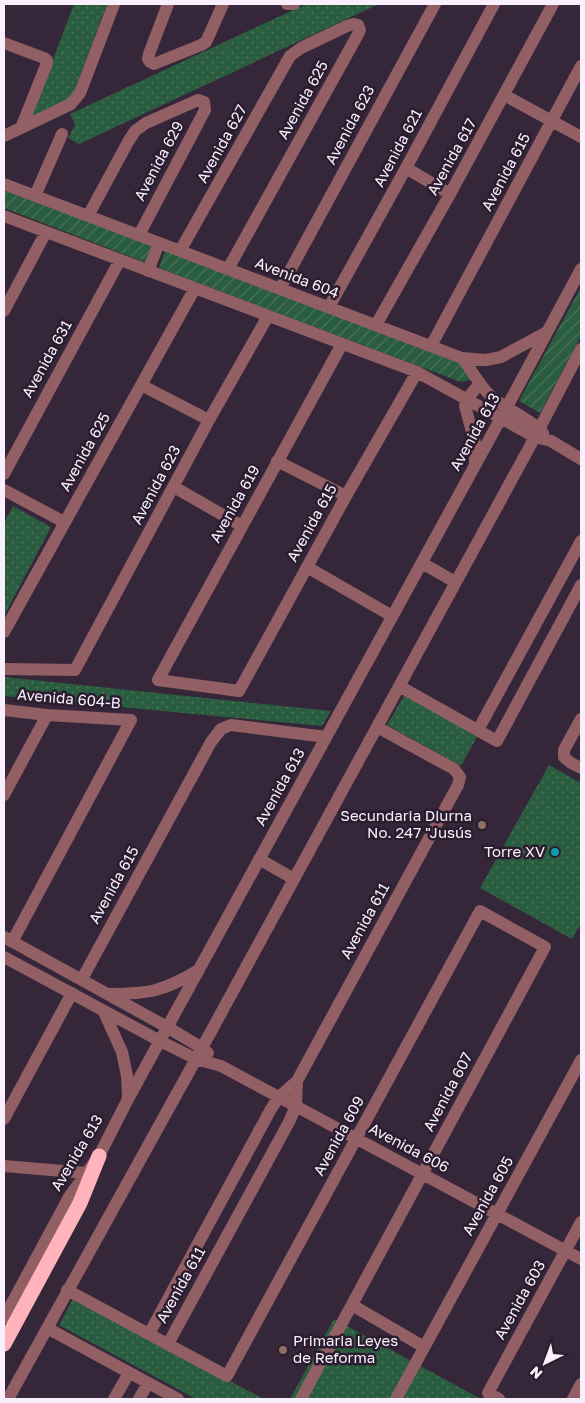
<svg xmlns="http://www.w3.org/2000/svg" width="585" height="1403" viewBox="0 0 585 1403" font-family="'Golos Text',sans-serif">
	<defs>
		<pattern id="park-dots" width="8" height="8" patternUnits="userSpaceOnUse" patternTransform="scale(1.25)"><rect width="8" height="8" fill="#2a5c3f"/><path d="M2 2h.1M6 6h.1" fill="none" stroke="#4a745c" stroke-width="1.8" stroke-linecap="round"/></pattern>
		<pattern id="garden-furrows" width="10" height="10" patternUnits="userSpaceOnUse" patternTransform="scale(1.25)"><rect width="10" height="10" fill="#2a5c3f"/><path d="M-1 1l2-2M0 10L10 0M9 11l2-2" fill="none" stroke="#4a745c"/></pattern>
	</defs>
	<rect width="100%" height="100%" fill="#352739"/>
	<path fill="url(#park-dots)" d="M74,4h33l-35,93 -42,23z
		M306,4h73l-300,140 -11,-6 7,-13 -5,-11z
		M13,506l38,21 -47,89v-93z
		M4,677l327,34 -9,15 -318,-30z
		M405,694l73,41 -17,31 -74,-41z
		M549,765l32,18v140l-9,16 -92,-51z
		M73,1299l191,100h-68l-137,-74z
		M334,1319l147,80h-191z"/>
	<path fill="url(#garden-furrows)" d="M4,189l149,57 -6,17 -143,-55z
		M165,250l297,112 10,17 -8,3 -6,-1 -299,-113z
		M581,287v49l-41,77 -21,-12z"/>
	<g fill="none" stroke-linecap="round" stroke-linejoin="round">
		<path stroke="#925f64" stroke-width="12" d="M168,4l-19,50 -1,5 2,3 4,2 47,-19 5,-3 17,-38
			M287,4h7
			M4,43l40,15 3,2v3l-26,65
			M504,95l77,42
			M4,136l67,-32 9,-11 34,-89
			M406,168l44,26
			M4,184l458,174c10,12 19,31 32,41 14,11 38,21 49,34
			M35,196l27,-62
			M4,216l413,156 118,65 16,4 30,18
			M88,216l40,-74 7,-11 11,-8 52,-23 6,2 1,8 -66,125
			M180,251l110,-195 11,-8 46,-22 7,-2 4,1 2,5 -3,6 -129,233
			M148,271l11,-28
			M280,289l155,-285
			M329,307l77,-139 88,-164
			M4,311l42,-79
			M376,325l74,-131 103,-190
			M342,344l-184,336 81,11 107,-195 71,-124
			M431,346l150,-280
			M462,358l24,2 15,-3 46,-25
			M141,385l68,35
			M277,461l69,35
			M475,464v-21l-10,-37 2,-7 13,-16
			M4,474l116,-214
			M174,487l68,39
			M4,490l60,32
			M422,563l33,19
			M307,567l85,49
			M4,632l191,-344
			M4,669l71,1 134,-250 59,-104
			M399,686l98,55 84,-156
			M4,710l43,5 84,5 -119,222
			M581,719l-17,31v7l7,6 10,5
			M478,730l103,-189
			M4,795l43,-80
			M259,859l35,20
			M4,937l163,90 35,21 6,5
			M4,957l156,84 36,18 25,7 360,193
			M82,979l129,-237 10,-13 10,-4 95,12
			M110,994c38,0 54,-3 87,-23
			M104,1012l18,40 5,24 1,22
			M4,1119l68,-126
			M4,1166l82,7
			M67,1290l160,86 253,-465 65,36 -244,452
			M352,1305l72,42
			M4,1318l65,-121 30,-41 29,-57 373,-681 80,-149
			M47,1328l131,71
			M149,1334l122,-225 8,-12 18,-16 161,-296 2,-8 -6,-8 -77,-42
			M168,1344l121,-222 7,-16 1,-25
			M8,1399l188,-340 339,-622 46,-88
			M114,1399l15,-26
			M139,1399l9,-16
			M396,1399l185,-339
			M499,1399l-11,-6 93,-171
			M573,1399l8,-15"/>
		<path stroke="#ffb3ba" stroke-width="15" d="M4,1344l76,-141 19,-47"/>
	</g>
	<g fill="#8d6e63" stroke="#2b1d2f" stroke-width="2">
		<circle cx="482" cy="825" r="5"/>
		<circle cx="283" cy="1350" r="5"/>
	</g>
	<circle fill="#0f9aa8" stroke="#2b1d2f" stroke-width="2" cx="555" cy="852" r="5"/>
	<g text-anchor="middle" stroke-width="5" stroke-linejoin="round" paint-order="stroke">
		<g font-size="15" fill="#faf0fd" stroke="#2b1d2f">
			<text transform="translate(303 100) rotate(-61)" y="5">Avenida 625</text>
			<text transform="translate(350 125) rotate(-62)" y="5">Avenida 623</text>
			<text transform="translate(222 144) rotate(-61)" y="5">Avenida 627</text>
			<text transform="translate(398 148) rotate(-62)" y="5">Avenida 621</text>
			<text transform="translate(452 157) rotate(-61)" y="5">Avenida 617</text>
			<text transform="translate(159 161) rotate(-62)" y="5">Avenida 629</text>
			<text transform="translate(506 172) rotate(-62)" y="5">Avenida 615</text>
			<text transform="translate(297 278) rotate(21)" y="5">Avenida 604</text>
			<text transform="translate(47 359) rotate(-61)" y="5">Avenida 631</text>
			<text transform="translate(475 432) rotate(-61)" y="5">Avenida 613</text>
			<text transform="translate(85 452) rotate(-61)" y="5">Avenida 625</text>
			<text transform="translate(156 485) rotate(-62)" y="5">Avenida 623</text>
			<text transform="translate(235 504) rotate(-61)" y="5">Avenida 619</text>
			<text transform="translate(312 523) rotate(-61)" y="5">Avenida 615</text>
			<text transform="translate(69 699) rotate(5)" y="5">Avenida 604-B</text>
			<text transform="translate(280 787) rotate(-61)" y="5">Avenida 613</text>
			<text transform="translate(114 885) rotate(-61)" y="5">Avenida 615</text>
			<text transform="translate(365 921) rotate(-61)" y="5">Avenida 611</text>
			<text transform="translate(448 1092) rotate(-62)" y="5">Avenida 607</text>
			<text transform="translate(339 1136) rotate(-61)" y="5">Avenida 609</text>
			<text transform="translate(409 1148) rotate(28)" y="5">Avenida 606</text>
			<text transform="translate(77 1153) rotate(-59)" y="5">Avenida 613</text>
			<text transform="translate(488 1196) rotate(-61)" y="5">Avenida 605</text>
			<text transform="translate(181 1285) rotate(-61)" y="5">Avenida 611</text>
			<text transform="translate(520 1300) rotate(-61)" y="5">Avenida 603</text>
		</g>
		<g font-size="15" fill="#faf0fd" stroke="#2b1d2f" text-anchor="end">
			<text x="472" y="821">Secundaria Diurna<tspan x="472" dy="17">No. 247 "Jusús</tspan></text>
			<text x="545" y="857">Torre XV</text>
			<text x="293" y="1346" text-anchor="start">Primaria Leyes<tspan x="293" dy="17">de Reforma</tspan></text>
		</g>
	</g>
	<rect width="585" height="1403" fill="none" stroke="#faf0fd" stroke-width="10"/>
	<g transform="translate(545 1363) rotate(222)" stroke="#2b1d2f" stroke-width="4" paint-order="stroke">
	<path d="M0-4L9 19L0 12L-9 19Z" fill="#faf0fd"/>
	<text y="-8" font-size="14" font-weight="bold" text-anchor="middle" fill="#faf0fd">N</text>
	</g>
</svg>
